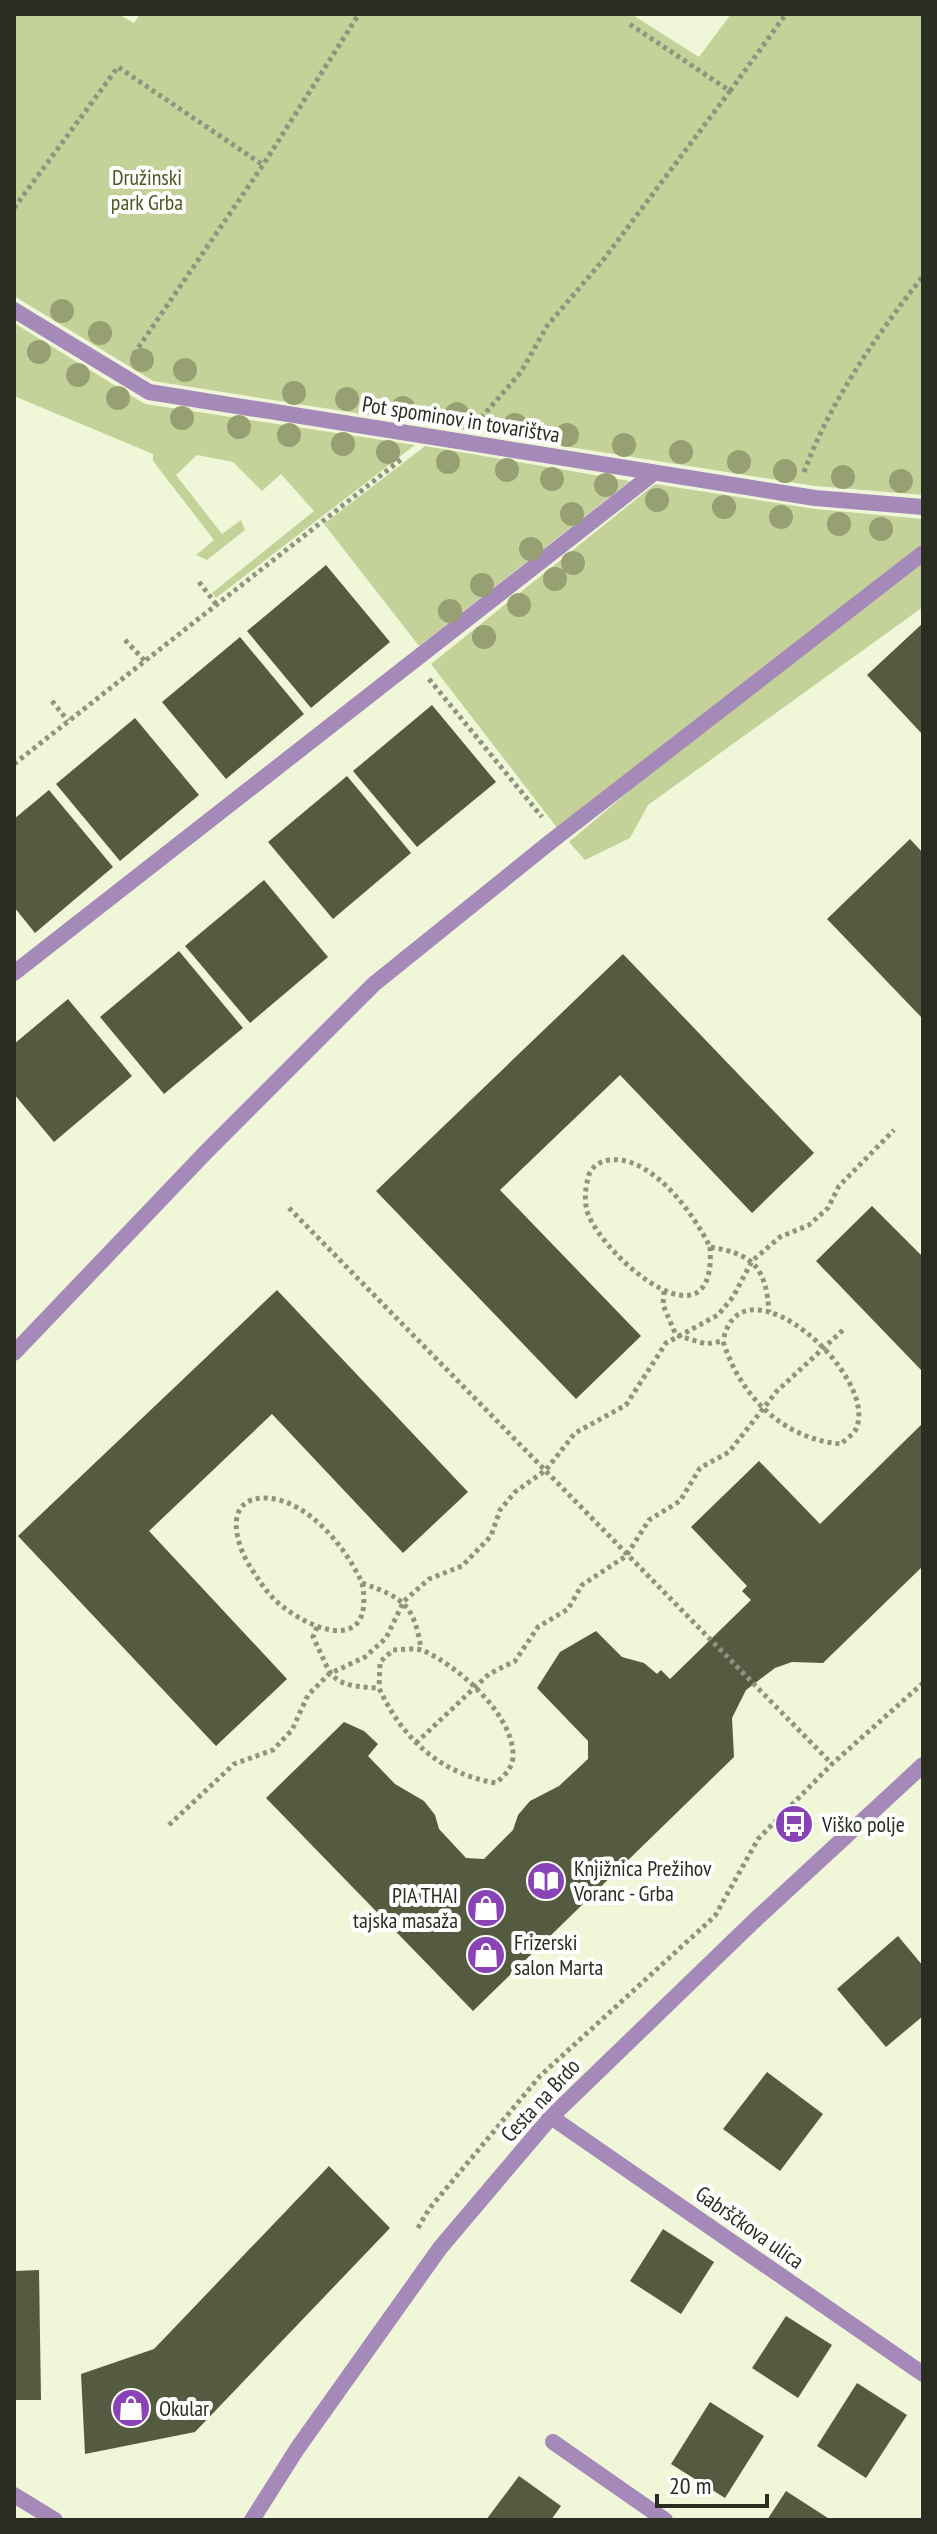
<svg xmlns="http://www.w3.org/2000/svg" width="937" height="2534" viewBox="0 0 937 2534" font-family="'PT Sans Narrow',sans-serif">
	<rect width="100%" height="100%" fill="#f0f7d9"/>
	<path fill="#c4d198" d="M14,14h104l16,9 6,-9h491l68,43 32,-43h192v481l-108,-9 -662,-105 -139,-85z
		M14,323l131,81 270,41 -199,153 -4,-5 102,-82 -33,-37 -19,17 -29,-29 -36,-7 -21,20 46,59 19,-14 4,10 -38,30 -11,-5 18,-15 -61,-79v-7l-139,-58z
		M425,446l205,35 -211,165 -95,-122z
		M655,484l160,25 108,10v24l-365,286 -127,-165z
		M923,562v45l-275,198 -18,33 -45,22 -16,-18 59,-50 11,-14z"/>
	<path fill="#555b40" d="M326,565l64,77 -79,66 -64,-77z
		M923,623v112l-56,-60z
		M240,637l64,77 -78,65 -64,-77z
		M432,705l64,77 -79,65 -64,-76z
		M135,718l64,77 -79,66 -64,-77z
		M347,776l64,77 -78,66 -65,-77z
		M49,790l64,77 -78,66 -21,-26v-88z
		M910,839l13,14v166l-96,-100z
		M264,880l64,77 -78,66 -65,-77z
		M179,951l64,77 -79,66 -64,-77z
		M623,954l191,199 -62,60 -132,-138 -120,115 141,146 -65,63 -200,-208z
		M68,999l64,77 -78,66 -40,-48v-50z
		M872,1206l51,51v115l-107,-111z
		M277,1290l191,202 -65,61 -131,-139 -123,117 138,148 -71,67 -198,-210z
		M923,1423v143l-100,97 -31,-1 -17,6 -29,22 -14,28 2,39 -261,254 -207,-213 78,-76 20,9 14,13 -10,12 27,28 29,17 11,14 4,14 27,29 18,1 29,-29 5,-15 12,-14 29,-15 29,-27v-18l-51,-53 23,-36 36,-21 26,26 22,6 13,11 4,-4 9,9 81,-79 -9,-9 5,-5 -56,-59 68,-66 61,63z
		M898,1936l25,30v50l-37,31 -49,-58z
		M767,2072l56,42 -43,57 -57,-42z
		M329,2166l61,62 -195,204 -110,22 -4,-80 73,-25z
		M663,2229l51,33 -33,52 -51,-33z
		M39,2270l2,130h-27v-129z
		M786,2316l46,29 -34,53 -46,-30z
		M857,2383l50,32 -41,63 -49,-32z
		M710,2402l54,34 -39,62 -54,-34z
		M519,2476l42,30 -10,14h-65z
		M786,2491l45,29h-64z"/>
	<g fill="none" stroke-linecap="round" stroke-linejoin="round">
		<path stroke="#8f947e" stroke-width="5" stroke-dasharray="4 4" stroke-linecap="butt" d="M730,91l56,-77
			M14,208l104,-141 145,98
			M134,354l129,-189 96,-151
			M481,418l40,-46 26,-46 57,-67 126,-168 -102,-68
			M804,472c27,-72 72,-136 119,-196
			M199,582l17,22
			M125,640l20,21
			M429,679l113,138
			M52,701l16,20
			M14,764l389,-306
			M289,1208l543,556
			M710,1247c7,105 -103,14 -122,-33 -4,-12 -3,-24 0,-36 2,-10 10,-16 21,-18 43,-5 85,54 101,87 43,7 56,20 59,65
			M664,1291l-1,14 13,30 30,9 17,-3c17,55 60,98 118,103 4,-4 11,-9 14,-13 29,-52 -114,-180 -132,-90
			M362,1583c13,68 -45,51 -80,23 -14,-11 -22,-24 -31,-38 -15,-22 -29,-70 14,-70 43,1 82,51 97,85 42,15 52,22 59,66
			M317,1627l-4,10c20,40 14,49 66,51 23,50 61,86 117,95 8,-7 16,-14 17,-26 2,-41 -55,-91 -89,-106 -9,-4 -21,-1 -31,-1l-13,12 -1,26
			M416,1743l73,-69 26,-13 23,-34 30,-18 14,-24 44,-29 23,-36 31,-19 20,-33 29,-16 48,-61 66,-61
			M169,1825l65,-61 39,-14 19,-20 16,-35 21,-21 36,-17 21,-19 18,-37 25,-22 33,-13 29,-30 9,-26 15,-18 31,-22 29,-37 51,-28 40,-62 52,-28 15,-18 19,-36 28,-24 29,-12 19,-17 11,-22 55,-56
			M418,2228l11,-19 111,-133 175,-160 43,-77 74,-75 91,-81"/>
		<path stroke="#a489b9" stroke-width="16" d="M14,973l640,-500"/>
		<path stroke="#a489b9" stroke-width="16" d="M14,310l135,82 666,106 108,9
			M14,1353l193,-202 167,-167 175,-141 374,-290"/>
		<path stroke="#a489b9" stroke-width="16" d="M551,2117l372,257
			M553,2442l112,78
			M14,2495l41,25"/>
		<path stroke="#a489b9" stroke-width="16" d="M252,2520l45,-71 143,-201 111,-131 203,-196 169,-156"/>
	</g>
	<g fill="#97a072">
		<circle cx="62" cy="311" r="12"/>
		<circle cx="100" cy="333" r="12"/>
		<circle cx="39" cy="352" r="12"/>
		<circle cx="142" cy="360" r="12"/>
		<circle cx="185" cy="370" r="12"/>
		<circle cx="78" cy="375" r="12"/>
		<circle cx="294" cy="393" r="12"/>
		<circle cx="118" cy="398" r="12"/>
		<circle cx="347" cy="399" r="12"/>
		<circle cx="403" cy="408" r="12"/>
		<circle cx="457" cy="414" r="12"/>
		<circle cx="182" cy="418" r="12"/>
		<circle cx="515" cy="425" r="12"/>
		<circle cx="239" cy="427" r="12"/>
		<circle cx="289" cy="435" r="12"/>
		<circle cx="567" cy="435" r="12"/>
		<circle cx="343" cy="444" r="12"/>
		<circle cx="624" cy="445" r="12"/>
		<circle cx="388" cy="452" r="12"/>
		<circle cx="681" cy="452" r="12"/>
		<circle cx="448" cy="462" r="12"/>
		<circle cx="739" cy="462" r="12"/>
		<circle cx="507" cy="470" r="12"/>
		<circle cx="785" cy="471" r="12"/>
		<circle cx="843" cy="477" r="12"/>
		<circle cx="552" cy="479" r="12"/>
		<circle cx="901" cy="481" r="12"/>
		<circle cx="606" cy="485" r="12"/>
		<circle cx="657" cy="500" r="12"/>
		<circle cx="724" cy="507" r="12"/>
		<circle cx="572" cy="514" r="12"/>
		<circle cx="781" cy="517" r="12"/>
		<circle cx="839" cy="524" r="12"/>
		<circle cx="881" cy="529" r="12"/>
		<circle cx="531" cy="549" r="12"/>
		<circle cx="573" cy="563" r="12"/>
		<circle cx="555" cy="579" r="12"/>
		<circle cx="482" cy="585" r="12"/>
		<circle cx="519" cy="605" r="12"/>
		<circle cx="450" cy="611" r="12"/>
		<circle cx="484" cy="637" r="12"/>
	</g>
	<defs>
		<symbol id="bus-disc" viewBox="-11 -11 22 22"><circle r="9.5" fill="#8943b6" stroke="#fff"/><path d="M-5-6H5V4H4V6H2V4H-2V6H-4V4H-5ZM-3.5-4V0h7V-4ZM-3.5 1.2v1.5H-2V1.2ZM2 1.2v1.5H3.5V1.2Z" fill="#fff"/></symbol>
		<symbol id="library-disc" viewBox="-11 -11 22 22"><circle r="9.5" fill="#8943b6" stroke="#fff"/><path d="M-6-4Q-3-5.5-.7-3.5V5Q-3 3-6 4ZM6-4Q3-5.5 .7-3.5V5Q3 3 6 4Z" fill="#fff"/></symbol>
		<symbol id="shop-disc" viewBox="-11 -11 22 22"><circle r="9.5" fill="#8943b6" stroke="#fff"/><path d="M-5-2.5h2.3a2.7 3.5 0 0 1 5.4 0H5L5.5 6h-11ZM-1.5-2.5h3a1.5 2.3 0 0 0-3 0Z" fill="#fff"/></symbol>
	</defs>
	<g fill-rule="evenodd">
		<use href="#bus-disc" x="772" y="1802" width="44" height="44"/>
		<use href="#library-disc" x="524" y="1859" width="44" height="44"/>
		<use href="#shop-disc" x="464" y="1886" width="44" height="44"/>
		<use href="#shop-disc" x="464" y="1933" width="44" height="44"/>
		<use href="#shop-disc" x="109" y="2386" width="44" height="44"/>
	</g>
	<g text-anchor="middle" stroke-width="8" stroke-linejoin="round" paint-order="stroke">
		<g font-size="22" fill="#4e581e" stroke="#fff">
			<text x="147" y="185">Družinski<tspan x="147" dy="25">park Grba</tspan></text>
		</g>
		<g font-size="22" fill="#2a2d21" stroke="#fff">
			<text transform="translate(461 419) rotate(9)" y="8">Pot spominov in tovarištva</text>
			<text transform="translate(540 2100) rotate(-47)" y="8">Cesta na Brdo</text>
			<text transform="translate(750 2227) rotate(35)" y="8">Gabrščkova ulica</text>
		</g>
		<g font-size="22" fill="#2a2d21" stroke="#fff" text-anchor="start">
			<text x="822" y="1832">Viško polje</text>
			<text x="574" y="1876">Knjižnica Prežihov<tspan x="574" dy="25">Voranc - Grba</tspan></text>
			<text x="458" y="1903" text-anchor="end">PIA THAI<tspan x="458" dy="25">tajska masaža</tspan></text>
			<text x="514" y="1950">Frizerski<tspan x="514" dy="25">salon Marta</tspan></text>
			<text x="159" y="2416">Okular</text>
		</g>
	</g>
	<rect width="937" height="2534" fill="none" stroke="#2a2d21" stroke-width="32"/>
	<path d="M657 2494v12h110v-12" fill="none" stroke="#2a2d21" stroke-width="4"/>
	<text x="669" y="2494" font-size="24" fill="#2a2d21" stroke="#ffffff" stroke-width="6" paint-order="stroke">20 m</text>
</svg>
